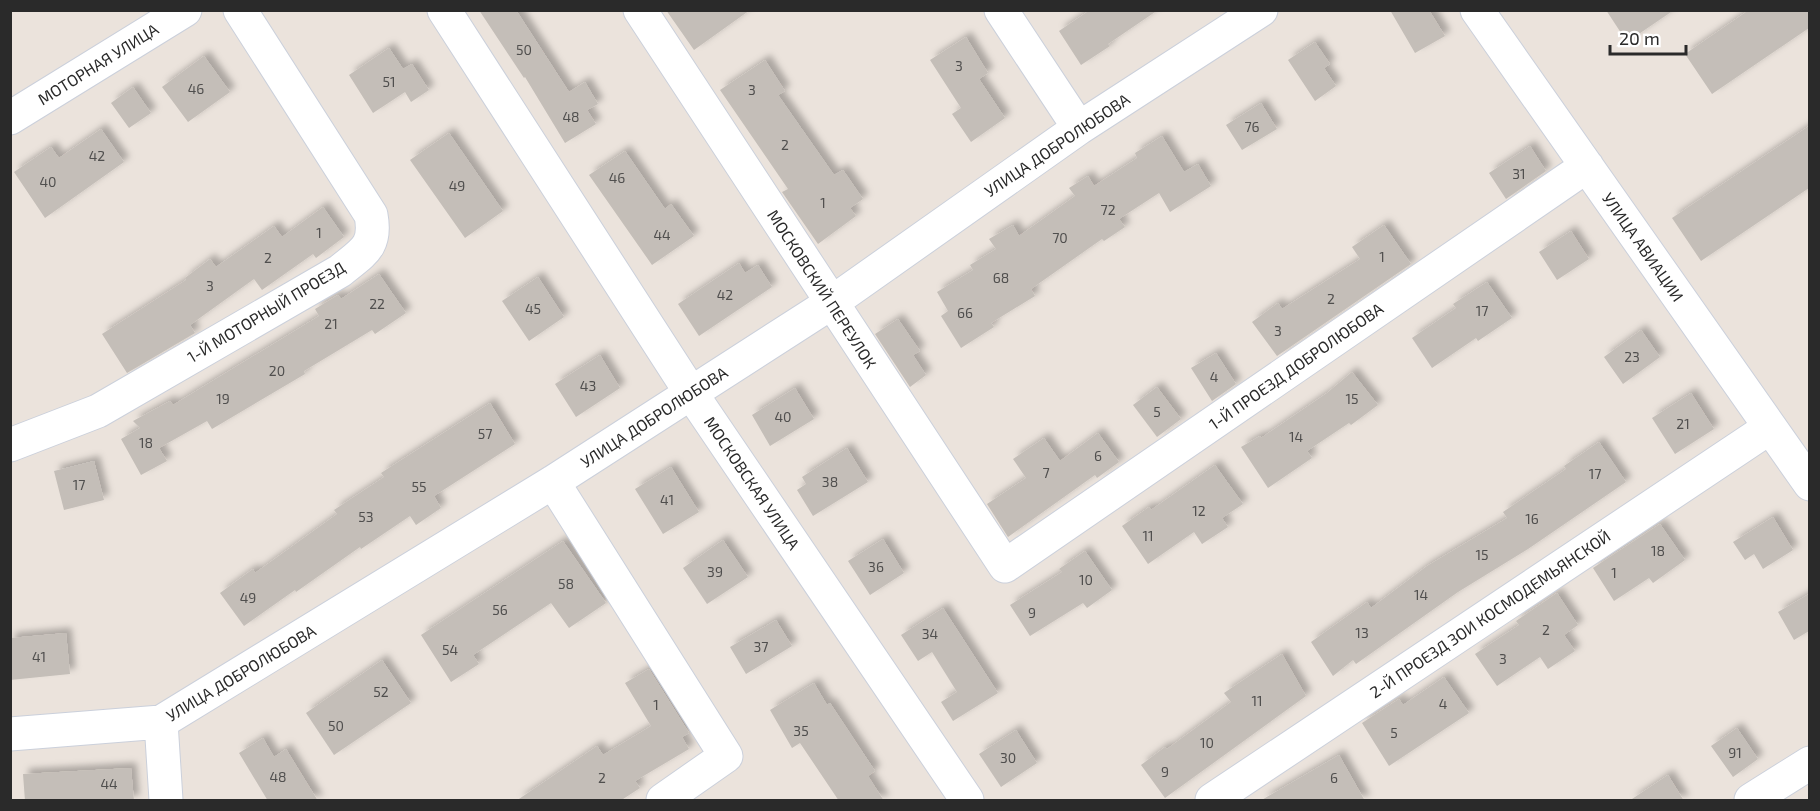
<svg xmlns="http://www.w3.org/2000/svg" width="1820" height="811" viewBox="0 0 1820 811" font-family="'Exo 2',sans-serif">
	<defs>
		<filter id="shadow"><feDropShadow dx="5.5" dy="-5.5" stdDeviation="3" flood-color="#0004"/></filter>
	</defs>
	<rect width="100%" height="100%" fill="#ebe3dc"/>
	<path fill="#c4beb8" filter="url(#shadow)" d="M479,10h37l53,82 16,-10 13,22 -11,6 9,14 -31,19 -40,-66 -1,1z
		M666,10h84l-56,40z
		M1090,10h68l-50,34 2,2 -29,19 -22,-34z
		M1390,10h39l16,26 -30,17z
		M1606,10h68l-47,32z
		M1749,10h60v18l-97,66 -27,-40z
		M966,37l22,36 -9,6 26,39 -34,24 -19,-28 9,-6 -31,-48z
		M1315,42l15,22 -6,4 12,18 -21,15 -27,-41z
		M389,48l14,21 9,-5 17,26 -18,12 -6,-10 -32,21 -24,-38z
		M204,56l26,36 -42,30 -26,-35z
		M765,60l20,31 -7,4 56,80 9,-5 20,29 -13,9 6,8 -38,28 -36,-52 6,-3 -68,-99z
		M133,87l18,26 -22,15 -18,-25z
		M1261,103l16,26 -35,21 -16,-25z
		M1809,126v62l-108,73 -29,-43z
		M101,129l23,33 -79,56 -31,-46 37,-25 8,11z
		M449,133l54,78 -38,27 -55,-78z
		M1162,136l22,36 14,-8 13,22 -41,26 -11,-19 -40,26 6,8 -21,14 -2,-2 -71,50 4,7 -44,27 3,4 -33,21 -20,-32 7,-5 -11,-19 36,-22 -3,-5 26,-16 -7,-10 24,-14 6,11 56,-40 -6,-8 19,-12 6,10 43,-28 -2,-5z
		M1530,146l16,25 -40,28 -17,-26z
		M625,151l40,58 6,-5 23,32 -42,29 -63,-90z
		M323,207l21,30 -28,21 -3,-4 -51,36 -8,-11 -64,46 5,8 -68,40 -25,-39 84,-54 -1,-2 25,-19 6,8 58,-41 8,11z
		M1384,225l27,39 -134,92 -25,-34 26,-19 4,6 78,-50 -8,-12z
		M1571,231l18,28 -32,21 -18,-28z
		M739,263l6,10 13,-8 14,22 -73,49 -21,-32z
		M379,274l27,39 -31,21 -3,-4 -68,41 1,3 -93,55 -5,-8 -48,27 8,13 -26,14 -20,-36 19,-11 -7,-7 37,-20 3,4 146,-89 -4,-7 23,-14 3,4z
		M538,277l26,40 -35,24 -27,-40z
		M1487,282l25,36 -34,23 -2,-3 -44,30 -20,-30 44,-30 -3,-4z
		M898,319l22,32 -7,4 13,20 -16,12 -35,-53z
		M1641,330l19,27 -37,27 -19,-27z
		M1216,353l20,31 -24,17 -21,-33z
		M600,355l20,33 -44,29 -21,-33z
		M1352,372l26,33 -27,20 -2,-2 -42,28 5,7 -44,30 -27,-41 19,-11 1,2 66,-45z
		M1157,387l24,32 -24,18 -24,-32z
		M795,388l19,31 -44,27 -18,-31z
		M1691,393l23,36 -39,25 -23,-36z
		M490,403l25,41 -81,52 7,12 -25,17 -6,-9 -49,33 -1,-2 -64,45 -1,-2 -51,36 -24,-33 33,-24 2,4 82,-59 -3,-4 50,-33 -3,-4z
		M1098,433l21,29 -22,16 -2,-3 -87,62 -21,-33 39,-26 -13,-19 31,-21 16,23z
		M1599,442l27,40 -98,67 -70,43 -102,72 -3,-4 -20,16 -22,-34 56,-40 4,6 56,-42 80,-48 -4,-6 63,-43 -2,-3z
		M847,448l21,34 -55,34 -16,-26 9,-6 -4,-7z
		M94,461l10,39 -40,10 -10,-39z
		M1215,465l28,39 -21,14 6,9 -26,17 -8,-12 -46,32 -26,-38 27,-19 2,3z
		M671,467l28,45 -36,22 -28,-45z
		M1773,517l20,33 -30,19 -9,-15 -9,6 -12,-18z
		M1660,524l25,36 -32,23 -4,-5 -35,23 -21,-33z
		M883,539l21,34 -34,22 -22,-34z
		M723,540l25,37 -41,27 -24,-36z
		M563,541l43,62 -37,25 -18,-25 -78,52 6,9 -28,18 -30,-47z
		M1085,551l27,39 -25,18 -4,-5 -53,33 -20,-31 52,-33 -3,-3z
		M1557,593l21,32 -14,10 11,16 -27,18 -8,-12 -43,29 -22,-32 44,-29 -3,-4z
		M1809,594v37l-15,9 -16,-28z
		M943,608l55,85 -45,28 -12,-19 16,-10 -25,-40 -14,9 -17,-26z
		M776,620l16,26 -46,28 -16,-27z
		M66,633l4,41 -60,6v-42z
		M1282,654l24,42 -141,102 -24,-33 24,-18 2,2 64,-47 -7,-9z
		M382,660l29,43 -77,52 -28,-42z
		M649,669l40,64 -7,4 7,12 -54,32 5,7 -20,13h-104l81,-55 6,9 48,-29 -26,-43z
		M1444,677l25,36 -80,53 -27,-43 37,-24 4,6z
		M814,683l13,22 3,-2 45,68 -7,5 16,25h-45l-39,-58 -8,5 -22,-38z
		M1737,728l21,31 -25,18 -22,-31z
		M1016,730l21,33 -36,24 -22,-33z
		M263,738l11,19 12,-8 32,52h-50l-29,-48z
		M1339,755l26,46h-105z
		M131,768l3,33h-109l-2,-27z
		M1668,775l16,26h-55z"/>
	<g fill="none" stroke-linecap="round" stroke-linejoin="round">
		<defs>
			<path id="minor" d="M444,10l247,383 276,407
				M640,10l365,556 582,-400
				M1001,10l78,118
				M1477,10l333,474
				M10,118l175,-108
				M10,445l88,-34 242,-140c23,-19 37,-24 31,-56l-131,-205
				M553,482l173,274 -63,44
				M161,722l5,78
				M10,734l151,-12 392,-240 278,-179 248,-175 182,-118
				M1212,800l557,-372
				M1751,800l59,-37"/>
		</defs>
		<use href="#minor" stroke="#cbd0db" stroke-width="35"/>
		<use href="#minor" stroke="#fff" stroke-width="33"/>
	</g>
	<g text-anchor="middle" stroke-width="5" stroke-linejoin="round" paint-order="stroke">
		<g font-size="14" fill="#504f4e">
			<text x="524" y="55">50</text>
			<text x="959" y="71">3</text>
			<text x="389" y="87">51</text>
			<text x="196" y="94">46</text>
			<text x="752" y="95">3</text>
			<text x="571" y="122">48</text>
			<text x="1252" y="132">76</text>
			<text x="785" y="150">2</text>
			<text x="97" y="161">42</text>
			<text x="1519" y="179">31</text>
			<text x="617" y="183">46</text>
			<text x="48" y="187">40</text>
			<text x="457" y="191">49</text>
			<text x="823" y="208">1</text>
			<text x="1108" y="215">72</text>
			<text x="319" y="238">1</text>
			<text x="662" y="240">44</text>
			<text x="1060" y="243">70</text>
			<text x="1382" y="262">1</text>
			<text x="268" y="263">2</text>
			<text x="1001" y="283">68</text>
			<text x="210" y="291">3</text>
			<text x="725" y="300">42</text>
			<text x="1331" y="304">2</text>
			<text x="377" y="309">22</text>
			<text x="533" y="314">45</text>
			<text x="1482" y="316">17</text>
			<text x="965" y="318">66</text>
			<text x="331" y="329">21</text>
			<text x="1278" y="336">3</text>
			<text x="1632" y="362">23</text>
			<text x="277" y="376">20</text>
			<text x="1214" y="382">4</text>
			<text x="588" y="391">43</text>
			<text x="223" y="404">19</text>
			<text x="1352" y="404">15</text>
			<text x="1157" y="417">5</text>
			<text x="783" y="422">40</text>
			<text x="1683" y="429">21</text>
			<text x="485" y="439">57</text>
			<text x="1296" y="442">14</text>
			<text x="146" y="448">18</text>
			<text x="1098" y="461">6</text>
			<text x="1046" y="478">7</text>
			<text x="1595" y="479">17</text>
			<text x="830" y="487">38</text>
			<text x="79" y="490">17</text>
			<text x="419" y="492">55</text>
			<text x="667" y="505">41</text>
			<text x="1199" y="516">12</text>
			<text x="366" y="522">53</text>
			<text x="1532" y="524">16</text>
			<text x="1148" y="541">11</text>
			<text x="1658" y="556">18</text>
			<text x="1482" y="560">15</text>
			<text x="876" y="572">36</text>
			<text x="715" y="577">39</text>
			<text x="1614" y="578">1</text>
			<text x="1086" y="585">10</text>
			<text x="566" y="589">58</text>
			<text x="1421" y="600">14</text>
			<text x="248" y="603">49</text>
			<text x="500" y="615">56</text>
			<text x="1032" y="618">9</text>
			<text x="1546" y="635">2</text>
			<text x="1362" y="638">13</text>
			<text x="930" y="639">34</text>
			<text x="761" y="652">37</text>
			<text x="450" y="655">54</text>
			<text x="39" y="662">41</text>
			<text x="1503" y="664">3</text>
			<text x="381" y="697">52</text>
			<text x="1257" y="706">11</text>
			<text x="1443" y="709">4</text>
			<text x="656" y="710">1</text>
			<text x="336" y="731">50</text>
			<text x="801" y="736">35</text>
			<text x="1394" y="738">5</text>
			<text x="1207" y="748">10</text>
			<text x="1735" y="758">91</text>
			<text x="1008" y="763">30</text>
			<text x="1165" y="777">9</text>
			<text x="278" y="782">48</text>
			<text x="602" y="783">2</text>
			<text x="1334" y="783">6</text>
			<text x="109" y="789">44</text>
		</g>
		<g font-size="16" fill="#2a2a2a" stroke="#fff">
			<text transform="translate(98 64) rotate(-32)" y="6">МОТОРНАЯ УЛИЦА</text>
			<text transform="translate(1057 145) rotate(-34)" y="6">УЛИЦА ДОБРОЛЮБОВА</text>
			<text transform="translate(1643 247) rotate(55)" y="6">УЛИЦА АВИАЦИИ</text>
			<text transform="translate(822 289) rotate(57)" y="6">МОСКОВСКИЙ ПЕРЕУЛОК</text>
			<text transform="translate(266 312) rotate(-31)" y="6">1-Й МОТОРНЫЙ ПРОЕЗД</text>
			<text transform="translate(1296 366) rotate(-35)" y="6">1-Й ПРОЕЗД ДОБРОЛЮБОВА</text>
			<text transform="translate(654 417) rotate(-33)" y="6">УЛИЦА ДОБРОЛЮБОВА</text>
			<text transform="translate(752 483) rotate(56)" y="6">МОСКОВСКАЯ УЛИЦА</text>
			<text transform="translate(1490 614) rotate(-34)" y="6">2-Й ПРОЕЗД ЗОИ КОСМОДЕМЬЯНСКОЙ</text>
			<text transform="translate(241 673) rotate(-31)" y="6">УЛИЦА ДОБРОЛЮБОВА</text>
		</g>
	</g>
	<rect width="1820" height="811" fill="none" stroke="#2a2a2a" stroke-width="24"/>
	<path d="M1610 45v9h76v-9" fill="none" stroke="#2a2a2a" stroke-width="3"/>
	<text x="1619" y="45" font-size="18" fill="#2a2a2a" stroke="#ffffff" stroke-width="4.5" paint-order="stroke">20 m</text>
</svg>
